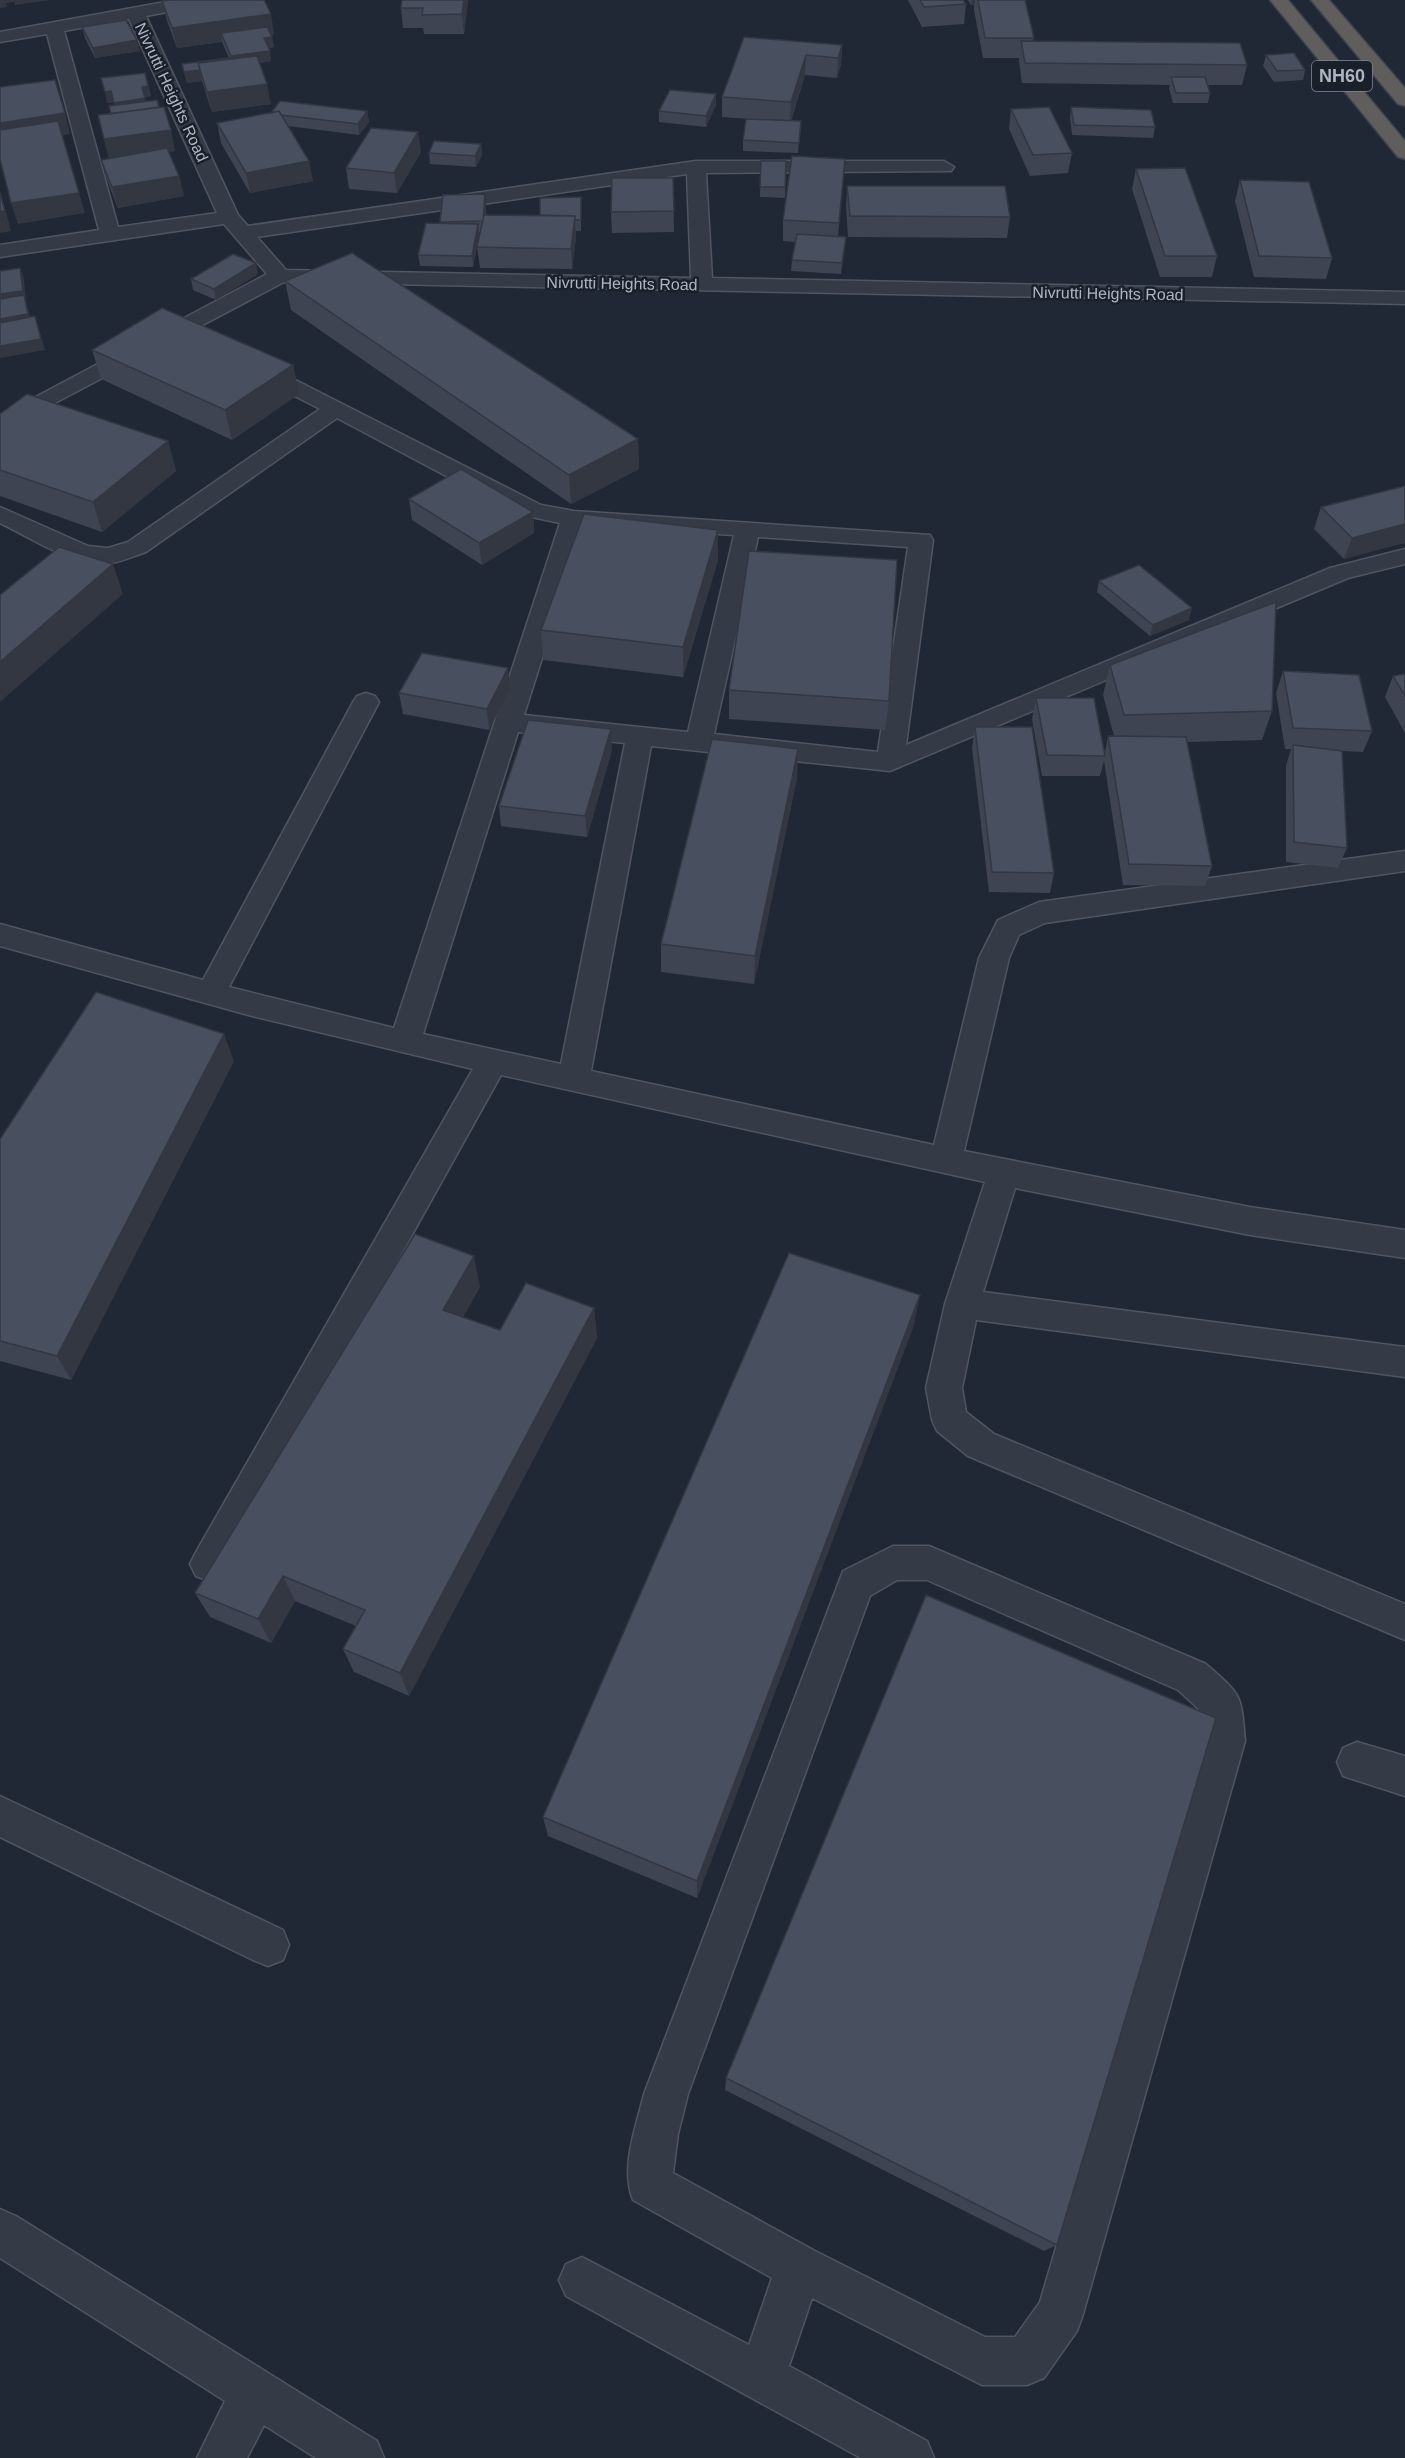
<svg xmlns="http://www.w3.org/2000/svg" width="1405" height="2458" viewBox="0 0 1405 2458" font-family="Arial,sans-serif">
	<rect width="100%" height="100%" fill="#212835"/>
	<g fill="none" stroke-linecap="round" stroke-linejoin="round">
		<defs>
			<path id="service" d="M1357,1742l48,14v40l-62,-20 -6,-14 6,-14z"/>
			<path id="minor" d="M176,0h38l-9,5 -59,11 92,199 10,11 448,-65h248l10,6 -3,4 -245,2 6,105 693,14v12l-1121,-22 -284,150v-16l267,-142 -43,-50 -224,33v-12l99,-15 -52,-196 -47,8v-10zM129,19l88,194 -99,14 -54,-196zM687,174l4,104 -405,-8 -29,-33z
				M258,361l283,144 33,6 356,24 3,5 -27,205 424,-177 75,-19v15l-57,14 -458,193 -239,-25 -60,325 343,74 45,-187 19,-38 41,-18 366,-51v20l-360,52 -26,12 -10,23 -45,193 286,56 155,23v28l-155,-23 -235,-47 -32,104 422,55v30l-429,-57 -14,68 4,24 28,22 411,170v36l-437,-184 -31,-25 -5,-11 -6,-32 19,-84 40,-122 -484,-107 -279,501 -13,5 -13,-5 -6,-12 6,-12 277,-483 -221,-53 -252,-70v-22l203,56 150,-278 4,-6 9,-3 9,3 4,6 -150,285 165,41 166,-505 -33,-7 -30,-13 -160,-85 -191,134c-12,4 -25,10 -36,11 -38,4 -78,-25 -110,-40v-16l88,39 20,2 20,-6 192,-133 -70,-36 -3,-5 3,-5zM584,526l150,9 -46,197 -164,-17zM758,537l150,10 -30,205 -164,-18zM518,732l107,11 -64,321 -138,-30z
				M893,1546h36l277,118c36,32 35,29 39,77l-162,573 -6,17 -33,47 -17,7h-45l-170,-87 -23,68 138,75 7,17h-73l-295,-162 -7,-16 7,-16 16,-7 167,88 23,-67 -139,-78c-13,-32 3,-73 11,-106l199,-523zM897,1580h30l251,110 25,23 2,28 -165,561 -25,35h-30l-170,-86 -142,-78 5,-39 10,-40 182,-498z
				M0,1796l283,134 6,15 -6,15 -15,6 -15,-6 -253,-123z
				M0,2209l16,7 361,225 7,17h-68l-52,-33 -17,33h-50l28,-57 -225,-143z"/>
			<path id="trunk" d="M1270,0h18l117,141v18l-7,-2z
				M1311,0h18l76,88v18l-7,-2z"/>
		</defs>
		<use href="#service" stroke="#4f5561" stroke-width="3"/>
		<use href="#minor" stroke="#4f5561" stroke-width="3"/>
		<use href="#trunk" stroke="#3c424d" stroke-width="3"/>
		<use href="#service" fill="#353b46" fill-rule="evenodd"/>
		<use href="#minor" fill="#353b46" fill-rule="evenodd"/>
		<use href="#trunk" fill="#5f5e5c" fill-rule="evenodd"/>
	</g>
	<path fill="#3e4452" d="M402,0h66l-4,34h-40l-1,-6h-20l-2,-20z
		M908,0h55l3,4 -2,20 -42,3z
		M968,0h57l9,38 -1,3 214,24 -5,20h-34l2,8 -2,10h-35l-4,-15 1,-3 -148,-2 -3,-22v-3h-36l-9,-48v-5h-3z
		M162,1l112,33 -3,1 3,12 -6,1 3,13 -11,2 11,41 -59,8 -10,-31 -15,2 -5,-19 47,-6 -7,-16 -45,6 -10,-27z
		M82,27l58,24 -45,7 -10,-20z
		M744,37l98,8 -1,19 -4,14 -32,-3 -14,46h10l-3,32 -55,-2v-11l7,-21 -28,-2v-20z
		M1266,55l39,15 -2,10 -29,2 -11,-16z
		M145,73l6,23 -7,1 1,4 14,6 16,44 -7,1 11,24 5,20 -66,12 -11,-28 -6,-20 8,-2 -5,-19 7,-25 4,-8 -1,-4 -7,1z
		M716,94v11l-10,22 -47,-5v-11z
		M1071,107l84,20 -2,11 -81,-3 -2,-17z
		M1011,109l61,44 -4,20 -38,3 -21,-47z
		M367,111l2,11 -10,13 -71,-9 25,55 -63,12 -29,-50 -4,-20 54,-10z
		M481,144l1,11 -6,12 -46,-3 -1,-11z
		M421,152l-24,41 -48,-4 -3,-21z
		M761,161h25l-1,37 -25,-1z
		M1136,169l81,87 -5,21h-52l-28,-88z
		M673,178l1,54 -62,1 -1,-21z
		M843,179l-5,58h8l-5,37 -50,-3 1,-11 3,-18 -12,-1v-21z
		M1240,180l92,78 -6,21 -72,-2 -19,-76z
		M847,186l163,31 -3,21 -159,-1 -2,-31z
		M581,197v34h-5v6l-4,32 -92,-1 -3,-21 4,-15h-2v3l-6,32 -53,-1 -2,-11 22,-31v-2l46,-17v10h54z
		M258,274l-42,26 -23,-10 -2,-11z
		M285,281l353,158 1,30 -68,35 -280,-194z
		M92,350l201,15 6,29 -67,46 -131,-61z
		M0,414l168,27 8,30 -74,61 -102,-36z
		M1405,486l-61,73 -30,-30 7,-22z
		M409,499l124,13 1,21 -52,32 -70,-45z
		M718,530v30l-35,117 -140,-17 -2,-30z
		M1099,581l90,39 -39,16 -53,-44z
		M1110,665l162,46 -10,29 -75,2 25,124 -7,20 -82,-1 -19,-124 -4,15h-58l-10,-57 4,-21 69,54 3,-16h6l-11,-41z
		M1283,671l89,60 -9,21 -21,-1 5,97 -9,20 -52,-6v-96l5,-17h-6l-9,-56z
		M1405,674v59l-20,-36 8,-21z
		M510,689l-21,41 -86,-16 -4,-21z
		M729,690l160,11 -4,29 -156,-11z
		M975,727l79,146 -4,20 -61,-1 -17,-144z
		M612,750l-25,87 -86,-11 -2,-20z
		M797,778l-43,206 -93,-12v-28z
		M234,1061l-163,319 -71,-19v-222z
		M480,1287l-17,30 37,13 94,-22 3,30 -188,358 -55,-24 -11,-23 13,-23 -61,-25 -24,42 -61,-26 -15,-24z
		M914,1325l-217,573 -149,-62 -5,-19z
		M726,2078l331,167 -13,6 -319,-161z"/>
	<path fill="#323742" d="M0,0h14v2l-8,1 1,4 -7,1z
		M14,0h36l-35,5z
		M464,0h4l-4,34 -2,-20z
		M972,0h3l-1,5h-3z
		M271,14l3,20 -50,7 -3,-8 1,9 -45,6 -5,-20z
		M272,37l2,10 -8,1 -2,-10z
		M137,40l3,11 -45,7 -2,-10z
		M842,45l-1,19 -4,14 1,-20z
		M270,51l1,10 -31,5h-7l-2,-10z
		M806,55l-1,20 -15,47 1,-20z
		M200,70l2,11 -15,2 -3,-11z
		M267,84l4,20 -59,8 -5,-20z
		M148,86l3,10 -7,1 -2,-10z
		M111,91l3,11 -7,1 -2,-11z
		M716,94v11l-10,22v-11z
		M145,98l2,11 -31,4 -2,-10z
		M367,111l2,11 -10,13 -1,-11z
		M65,113l5,21 -70,10v-21z
		M171,130l4,21 -66,8 -5,-20z
		M418,132l3,20 -24,41 -3,-20z
		M481,144l1,11 -6,12 -1,-11z
		M309,161l4,20 -63,12 -4,-20z
		M179,176l5,20 -66,12 -6,-21z
		M0,190l11,41 -11,2z
		M79,193l6,20 -67,11 -7,-21z
		M485,194l1,11 -1,27 -1,-11z
		M575,216l1,21 -4,32 -1,-20z
		M478,224l1,11 -6,32 -1,-11z
		M846,237l-1,11 -4,26 1,-11z
		M256,263l2,11 -42,26 -2,-11z
		M20,268l4,11 2,22 6,24 -32,6v-37z
		M35,316l10,34 -45,8v-12z
		M293,365l6,29 -67,46 -7,-30z
		M638,439l1,30 -68,35 -2,-29z
		M168,441l8,30 -74,61 -9,-30z
		M533,512l1,21 -52,32 -3,-22z
		M1405,524v19l-61,16 8,-21z
		M718,530v30l-35,117v-30z
		M113,564l10,30 -123,108v-40z
		M1192,608l-3,12 -39,16 3,-11z
		M508,668l2,21 -21,41 -2,-21z
		M611,729l1,21 -25,87 -2,-21z
		M798,749l-1,29 -43,206 1,-28z
		M224,1034l10,27 -163,319 -14,-24z
		M474,1256l6,31 -30,53 -7,-30z
		M920,1295l-6,30 -217,573v-17z
		M594,1308l3,30 -188,358 -9,-23z
		M283,1576l12,25 -24,42 -13,-24z"/>
	<path fill="#484f5f" stroke="#323742" stroke-width="1.5" d="M170,0h94l7,14 -99,14 -10,-27z
		M402,0h62l-2,14 -40,1 1,-7h-22z
		M920,0h43l3,4 -42,3z
		M978,0h47l9,38h-49z
		M126,20l11,20 -44,8 -11,-21z
		M267,27l5,10 -8,1 6,13 -39,5 -10,-23z
		M744,37l98,8 -4,13 -32,-3 -15,47 -69,-5z
		M1021,41l219,2 7,22 -222,-2z
		M1294,53l11,17 -28,1 -11,-16z
		M257,56l10,28 -60,8 -9,-29z
		M237,57v1l-39,5 2,7 -16,2 -2,-8z
		M145,73l3,13 -6,1 3,11 -31,5 -3,-12 -6,1 -4,-14z
		M1171,77h34l5,16h-34z
		M55,80l10,33 -65,10v-36z
		M670,90l46,4 -10,22 -47,-5z
		M157,100l2,7 -48,7 -2,-8z
		M280,101l87,10 -9,13 -77,-9 -2,-4 -8,2z
		M164,107l7,23 -67,9 -6,-24z
		M1049,107l23,46 -39,2 -22,-46z
		M1071,107l80,3 4,17 -81,-2z
		M279,111l30,50 -63,12 -29,-50z
		M746,119l55,2 -2,22 -56,-3z
		M58,121l21,72 -68,10 -11,-44v-29z
		M371,128l47,4 -24,41 -48,-5z
		M434,141l47,3 -6,12 -46,-3z
		M167,148l12,28 -67,11 -11,-27z
		M792,156l53,3 -6,64 -56,-3z
		M761,161h25l-1,26h-25z
		M1185,168l32,88h-52l-29,-87z
		M612,178h61l1,33 -63,1z
		M1240,180l69,2 23,76 -73,-2z
		M847,186h158l5,31 -160,-1z
		M0,193l5,18h-5z
		M485,194l-2,27 -43,1 3,-27z
		M581,197v23h-6v-4l-35,-1v-17z
		M484,215l91,1 -4,33 -94,-2z
		M426,223l52,1 -6,32 -54,-1z
		M797,234l49,3 -4,26 -50,-3z
		M352,253l286,186 -69,36 -284,-194z
		M233,254l23,9 -42,26 -23,-10z
		M20,268l3,23 -23,3v-23z
		M24,295l4,19 -28,5v-20z
		M162,308l131,57 -68,45 -133,-60z
		M35,316l6,23 -41,7v-23z
		M27,394l141,47 -75,61 -93,-32v-56z
		M461,469l72,43 -54,31 -70,-44z
		M1405,486v38l-53,14 -31,-31z
		M584,514l134,16 -35,117 -142,-17z
		M59,547l54,17 -113,98v-67z
		M749,551l148,9 -8,141 -160,-11z
		M1139,565l53,43 -39,17 -54,-44z
		M1276,602l-4,109 -148,4 -14,-50z
		M422,653l86,15 -21,41 -88,-16z
		M1283,671l76,4 13,56 -79,-3z
		M1405,674v22l-12,-20z
		M1036,698h58l11,58 -58,-1z
		M528,720l83,9 -26,87 -86,-10z
		M975,727h57l22,146 -62,-1z
		M1108,736l78,1 26,129 -83,-2z
		M712,739l86,10 -43,207 -94,-12z
		M1293,745l49,6 5,97 -53,-6z
		M96,992l128,42 -167,322 -57,-15v-202z
		M415,1234l59,22 -31,54 57,20 26,-47 68,25 -194,365 -57,-24 22,-39 -82,-34 -25,43 -63,-26z
		M789,1253l131,42 -223,586 -154,-64z
		M926,1595l290,123 -159,527 -331,-167z"/>
	<g text-anchor="middle" stroke-width="5" stroke-linejoin="round" paint-order="stroke">
		<g font-size="16" fill="#afb5c3" stroke="#1a202a">
			<text transform="translate(172 92) rotate(65)" y="6">Nivrutti Heights Road</text>
			<text transform="translate(622 283) rotate(1)" y="6">Nivrutti Heights Road</text>
			<text transform="translate(1108 293) rotate(1)" y="6">Nivrutti Heights Road</text>
		</g>
		<rect fill="#1a202a" stroke="#828895" stroke-width="1.5" x="1312" y="61" width="60" height="30" rx="4.5"/>
		<g font-size="18" font-weight="bold" fill="#afb5c3">
			<text x="1342" y="82">NH60</text>
		</g>
	</g>
</svg>
